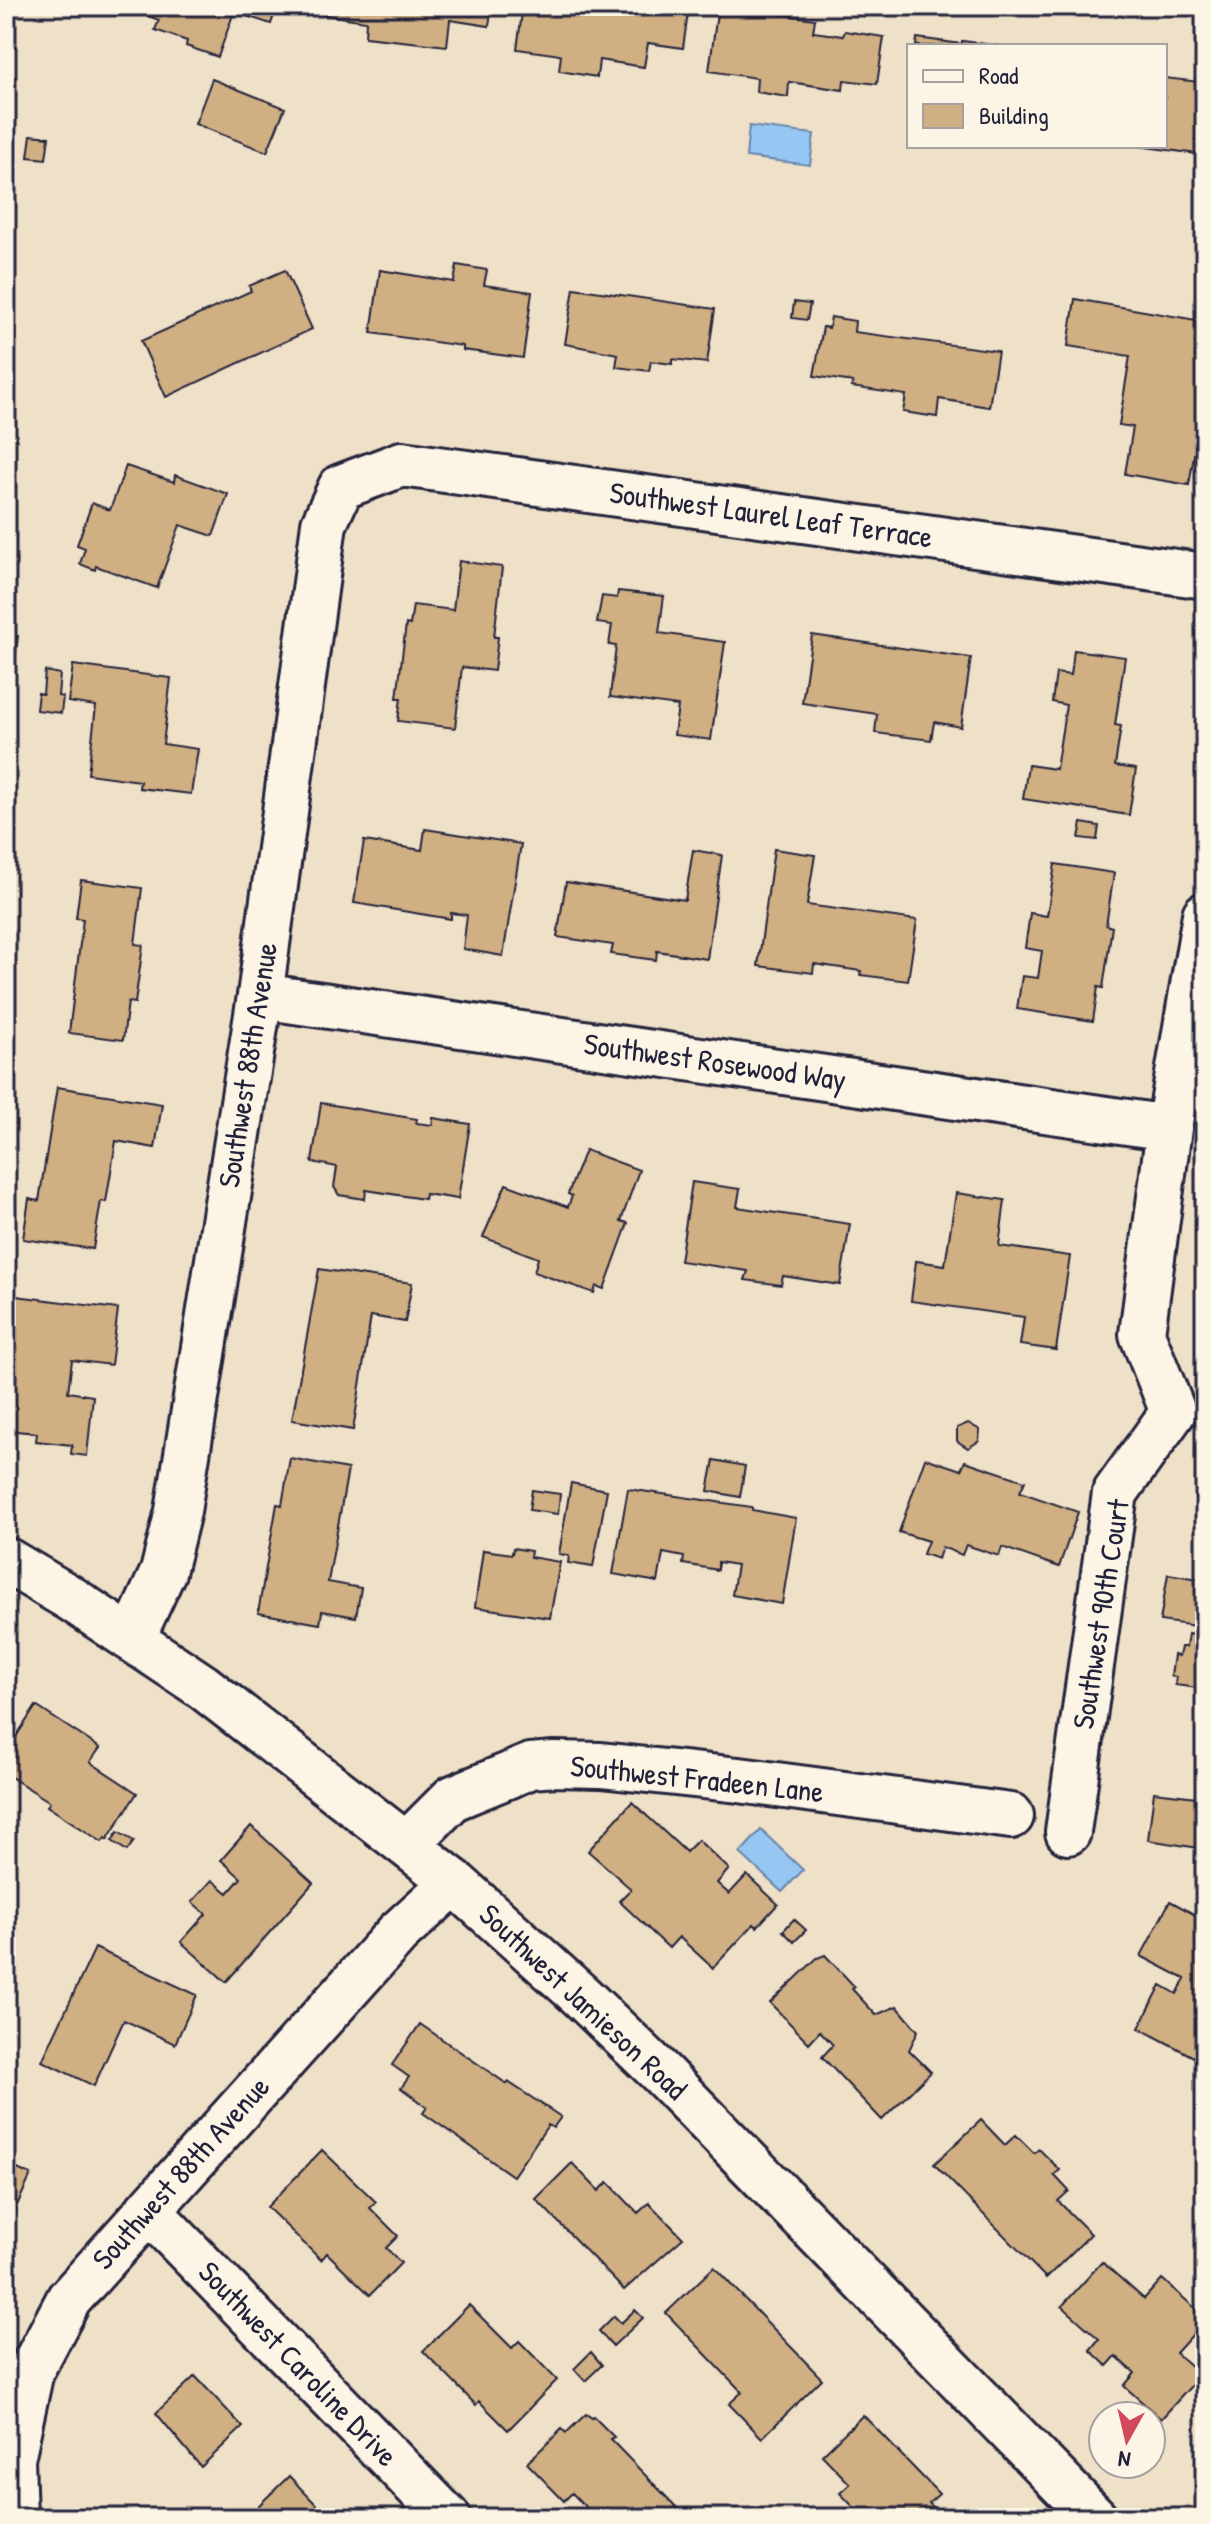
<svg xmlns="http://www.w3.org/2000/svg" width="1211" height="2524" viewBox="0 0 1211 2524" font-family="'Patrick Hand',sans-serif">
	<rect width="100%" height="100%" fill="#efe0c8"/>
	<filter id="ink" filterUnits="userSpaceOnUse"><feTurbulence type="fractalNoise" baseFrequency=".0125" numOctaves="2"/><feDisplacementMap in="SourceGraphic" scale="16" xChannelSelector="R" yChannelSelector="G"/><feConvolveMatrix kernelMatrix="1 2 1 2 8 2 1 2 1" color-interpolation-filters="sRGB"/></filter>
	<g filter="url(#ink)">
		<path fill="#96c6f2" stroke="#6884a9" stroke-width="2" d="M749,126l65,8 -4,31 -64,-8z
			M761,1830l42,40 -21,22 -42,-39z"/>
		<path fill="#d0af83" stroke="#22223b" stroke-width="2" d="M45,6h52v6z
			M126,6h151l-6,18 -37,-12 -16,45 -32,-11 1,-5 -32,-11 4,-10 -33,-12z
			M321,6h171l-3,20 -39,-6 -3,26 -82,-9 1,-16 -47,-7z
			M523,6h99l24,5 1,-5h42l-6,42 -35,-5 -4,24 -45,-7 -2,17 -38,-6 2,-16 -44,-6z
			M718,6l97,13 -2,13 30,4 2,-5 39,6 -7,47 -33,-4 -1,10 -54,-8 -1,15 -32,-5 1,-14 -48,-7z
			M917,38l45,6v-3l39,5h-85z
			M1200,77h5v78l-67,-9h27v-68l34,4z
			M212,79l73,29 -18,44 -72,-28z
			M31,135l18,2 -3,22 -18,-2z
			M457,265l30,5 -3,15 48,7 -9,66 -60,-8v-4l-92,-13 9,-63 74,12z
			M285,270l27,59 -146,68 -25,-56 110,-50 -2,-5z
			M574,288l141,21 -8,54 -35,-4v5l-21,-3 -2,10 -33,-4 2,-13 -53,-10z
			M1075,299l127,22 -7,36 10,2v33l-16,93 -64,-11 8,-47 -14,-2 11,-69 -62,-10z
			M794,302l16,2 -3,16 -15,-2z
			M831,317l24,4 -1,11 144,19 -9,56 -50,-8 -2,18 -34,-5 3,-17 -55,-8 2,-5 -39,-6 9,-49 6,1z
			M6,445l8,10 -8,7z
			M126,466l48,16 1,-7 53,19 -15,42 -33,-11 -23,63 -61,-22 -1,4 -15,-6 5,-16 -8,-3 15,-42 18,7z
			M459,561l43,6 -8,70h4l-4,34 -32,-4 -7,61 -57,-7 3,-23h-4l9,-74 4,1 3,-20 40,5z
			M618,591l46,5 -5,37 66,9 -14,98 -37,-5 4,-29 -68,-9 6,-51 -7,-1 3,-20 -15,-2 5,-27 15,2z
			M6,634l12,2 -12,89z
			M812,635l159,23 -10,69 -27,-5 -3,18 -56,-7 2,-19 -75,-11z
			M1074,650l51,7 -10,68 6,1 -6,40 21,3 -7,46 -106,-16 5,-34 28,4 10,-64 -14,-3 4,-29 15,2z
			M73,665l98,13 -8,66 35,5 -7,45 -52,-6 1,-7 -52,-7 8,-68 -28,-4z
			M45,671l15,3 -2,22 5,1 -2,16 -25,-3 2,-17 5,1z
			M1082,823l17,3 -2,14 -18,-2z
			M425,829l96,15 -18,112 -40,-7 4,-34 -16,-2v6l-97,-16 10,-62 58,9z
			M774,849l41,6 -8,50 110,15 -9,61 -48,-6 1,-4 -47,-7 -1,9 -55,-7z
			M693,850l29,5 -15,104 -50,-8 -1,9 -45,-6 2,-9 -56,-8 9,-55 119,18z
			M1055,864l59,9 -8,52 6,2 -9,61 -5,-1 -5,34 -76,-12 5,-33 16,2 4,-27 -17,-3 5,-35 17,3z
			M81,880l61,8 -7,56 8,1 -8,58 -7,-1 -5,38 -54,-7 14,-114 -7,-1z
			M57,1087l105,17 -7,44 -39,-7 -10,61 -5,-1 -8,48 -70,-10 6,-40 10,2z
			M321,1103l96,16 -1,4 16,2 1,-7 37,6 -12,75 -33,-5 -1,5 -58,-9 -1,9 -26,-4 -5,-8 3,-20 -25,-5z
			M585,1150l54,20 -18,51 7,2 -24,66 -8,-3 -2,7 -60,-21 4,-14 -55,-21 23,-53 62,23 4,-11 -4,-2z
			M692,1182l48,7 -3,18 113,17 -10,61 -57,-9 -2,9 -36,-5 3,-9 -68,-10z
			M956,1193l49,7 -6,46 71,10 -14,94 -36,-5 4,-28 -113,-16 5,-40 29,4z
			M319,1269l93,14 -7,39 -34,-6 -18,114 -61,-10z
			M16,1296l102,13 -7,56 -39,-5 -4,32 25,4 -6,60 -16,-2 1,-9 -36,-4 1,-8 -31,-3v-101h6z
			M968,1423l12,7 -1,11 -11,7 -11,-7v-13z
			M290,1458l58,11 -20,113 33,6 -5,29 -34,-6 -2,13 -62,-11 19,-109 5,1z
			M925,1458l36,12 4,-9 60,20 -5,11 58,20 -19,55 -57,-20 -3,9 -33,-11 -4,10 -20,-8 -4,12 -15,-5 5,-13 -29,-9z
			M714,1460l31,6 -5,31 -32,-6z
			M571,1483l36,7 -14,77 -25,-4 1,-7 -10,-2z
			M628,1489l124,18v3l44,8 -14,86 -50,-9 5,-30 -19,-3v8l-35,-6 1,-7 -21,-4 -5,29 -45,-8z
			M532,1490l28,4 -2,20 -29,-4z
			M513,1548l18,3 -1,6 30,5 -10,56 -75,-11 8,-57 29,4z
			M1168,1574l37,6v109l-30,-4 1,-8 -5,-1 3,-21 5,1 2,-9h5l2,-13 6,1 2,-9 -36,-5z
			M36,1706l64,42 -10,14 47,31 -30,47 -2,-2 -3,4 -55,-36 3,-4 -44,-28v-22z
			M1154,1792l51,6v51l-57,-9z
			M632,1802l54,50 12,-12 31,29 -12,14 12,11 18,-19 31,29 -21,23 -3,-3 -41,44 -34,-31 -10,11 -50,-47 12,-12 -43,-38z
			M251,1826l62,57 -87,99 -45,-40 25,-28 -14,-12 20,-22 16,13 13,-15 -20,-18z
			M118,1832l16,9 -7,10 -15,-10z
			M1170,1901l35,19v143l-66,-35 22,-43 16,9 8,-15 -44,-23z
			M794,1919l12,11 -12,12 -11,-11z
			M95,1948l102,47 -22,49 -51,-24 -30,66 -52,-25z
			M825,1955l30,32 -3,2 24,26 21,-9 21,25 -9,19 22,22 -49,48 -60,-63 11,-12 -13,-14 -11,12 -39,-40 47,-45z
			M420,2024l87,60 1,-2 53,35 -8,11 -5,-3 -35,51 -90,-63 4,-6 -26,-19 8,-11 -17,-12z
			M981,2120l24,25 11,-10 18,18 5,-4 21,21 -6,5 15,16 -11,10 33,33 -45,44 -112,-114z
			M322,2150l54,52 -6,6 28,28 -12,12 15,15 -31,32 -43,-42 -6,7 -54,-53z
			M572,2163l27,28 9,-9 30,31 11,-10 34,35 -59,52 -88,-91z
			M6,2164l25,11 -23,50 -2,-1z
			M1102,2262l42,37 18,-20 43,38v4l-29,32 25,22 -40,44 -37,-33 11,-13 -19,-17 -9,10 -17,-16 9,-11 -37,-33z
			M714,2267l108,112 -60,59 -33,-34 13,-12 -76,-79z
			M469,2305l43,43 7,-7 38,39 -49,50 -29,-29 -3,4 -53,-54z
			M635,2310l8,8 -30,28 -14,-15 15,-15 7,7z
			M591,2352l11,13 -17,16 -11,-12z
			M195,2376l48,51 -42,40 -45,-54z
			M586,2414l6,4 2,-1 20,20 -4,2 73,75 -4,4h-83l-24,-25 -8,8 -37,-38 35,-34 4,4z
			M863,2415l76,79 -10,9 15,15h-80l-24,-25 10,-9 -28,-29z
			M289,2476l40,42h-65l-9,-9z"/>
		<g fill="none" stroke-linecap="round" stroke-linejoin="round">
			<defs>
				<path id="street" d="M260,996l909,132
					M132,1639l31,-67 15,-61 82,-515 64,-472 17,-37 61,-23 803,112
					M1068,1832l47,-339 58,-81 -31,-78 27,-206 36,-213
					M407,1844l46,-46 78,-32 23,-2 47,1 138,15 272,36
					M148,2210l300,308
					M14,2518l-2,-59 19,-88 38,-72 329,-366 56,-51"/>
				<path id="secondary" d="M6,1560l64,38 132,88 252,196 127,114 80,77 434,445"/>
			</defs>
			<use href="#street" stroke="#22223b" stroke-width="50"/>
			<use href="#secondary" stroke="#22223b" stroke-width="50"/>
			<use href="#street" stroke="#fcf5e5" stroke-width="44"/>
			<use href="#secondary" stroke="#fcf5e5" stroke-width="44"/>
		</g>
	</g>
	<g text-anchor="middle" stroke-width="6" stroke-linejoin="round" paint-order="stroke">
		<g font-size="30" fill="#22223b" stroke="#fcf5e5">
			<text transform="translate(771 515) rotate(8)" y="10">Southwest Laurel Leaf Terrace</text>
			<text transform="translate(715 1062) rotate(8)" y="10">Southwest Rosewood Way</text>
			<text transform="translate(248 1065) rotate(-81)" y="10">Southwest 88th Avenue</text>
			<text transform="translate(1101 1614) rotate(-81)" y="10">Southwest 90th Court</text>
			<text transform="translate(697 1779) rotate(6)" y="10">Southwest Fradeen Lane</text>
			<text transform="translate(583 2002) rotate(43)" y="10">Southwest Jamieson Road</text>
			<text transform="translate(181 2173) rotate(-48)" y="10">Southwest 88th Avenue</text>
			<text transform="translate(298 2364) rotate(46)" y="10">Southwest Caroline Drive</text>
		</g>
	</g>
	<rect width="1211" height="2524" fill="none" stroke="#fcf5e5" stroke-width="32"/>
	<rect x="16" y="16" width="1179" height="2492" fill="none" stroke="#22223b" stroke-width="3" filter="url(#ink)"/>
	<rect x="907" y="44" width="260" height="104" fill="#fcf5e5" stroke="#a5a1a1" stroke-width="2"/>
	<rect x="923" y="70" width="40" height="12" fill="#fcf5e5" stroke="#a5a1a1" stroke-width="2"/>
	<text x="979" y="84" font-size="24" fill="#22223b">Road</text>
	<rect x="923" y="104" width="40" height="24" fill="#d0af83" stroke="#a5a1a1" stroke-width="2"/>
	<text x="979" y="124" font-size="24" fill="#22223b">Building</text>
	<g transform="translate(1127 2440) rotate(188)"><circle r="38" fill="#fcf5e5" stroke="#a5a1a1" stroke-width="2"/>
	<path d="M0-6L14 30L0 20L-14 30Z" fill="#d1495b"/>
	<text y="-12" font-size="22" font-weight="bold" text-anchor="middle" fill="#22223b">N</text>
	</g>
</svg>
